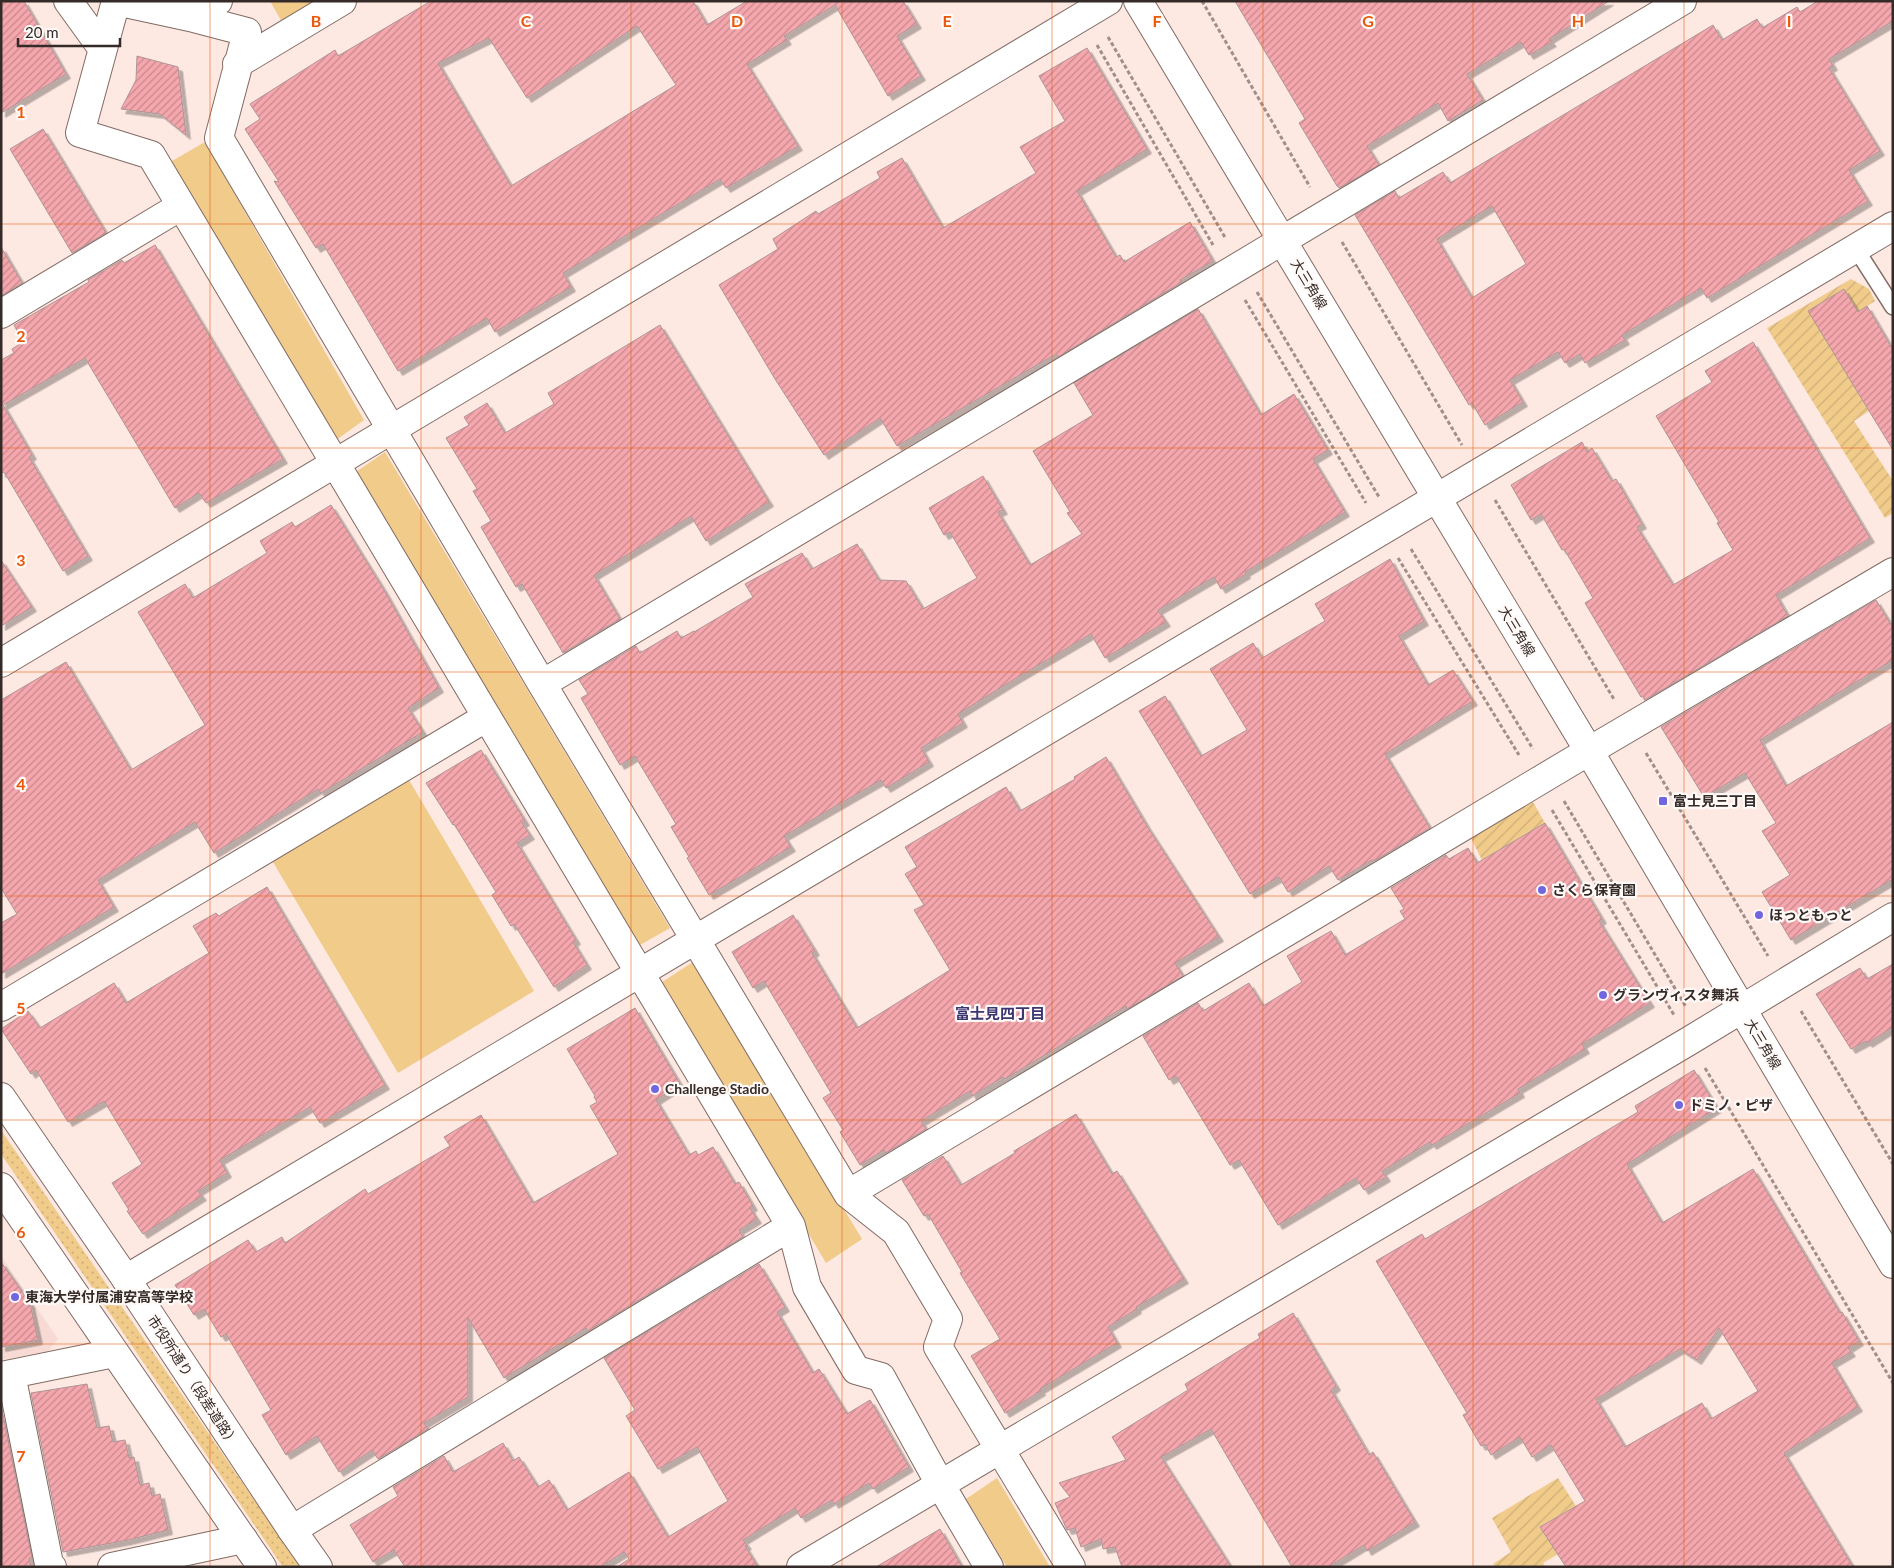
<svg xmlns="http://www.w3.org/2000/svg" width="1894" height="1568" viewBox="0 0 1894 1568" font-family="Lato,'Noto Sans JP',sans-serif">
	<defs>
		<pattern id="grass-dots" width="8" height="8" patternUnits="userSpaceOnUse" patternTransform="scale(1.25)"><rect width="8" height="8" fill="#f0cb8a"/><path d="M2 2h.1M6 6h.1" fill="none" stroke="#ceae77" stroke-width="1.8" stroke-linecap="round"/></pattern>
		<pattern id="garden-furrows" width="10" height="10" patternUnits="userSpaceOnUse" patternTransform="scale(1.25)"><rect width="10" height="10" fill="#f0cb8a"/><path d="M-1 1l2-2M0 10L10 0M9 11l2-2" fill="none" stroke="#ceae77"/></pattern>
		<pattern id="building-hatch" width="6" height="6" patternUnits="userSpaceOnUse" patternTransform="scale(1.25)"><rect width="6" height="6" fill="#f5a7ad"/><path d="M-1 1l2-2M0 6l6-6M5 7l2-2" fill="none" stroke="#c7888d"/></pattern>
		<filter id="shadow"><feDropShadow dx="4.5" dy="4.5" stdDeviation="0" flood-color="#0004"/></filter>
	</defs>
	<rect width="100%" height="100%" fill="#fee8e2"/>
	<path fill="#f6dad3" d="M1,1256l57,83 -10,12 -47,9z"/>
	<path fill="url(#grass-dots)" d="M1,1130l299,437h-17l-282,-413z"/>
	<path fill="#f0cb8a" d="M270,1h51l-38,23z
		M205,142l159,278 -32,23 -167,-278z
		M385,452l285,476 -30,17 -287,-471z
		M406,775l128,216 -136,82 -128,-216z
		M693,962l169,277 -36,24 -167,-279z
		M997,1478l53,89h-43l-41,-68z"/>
	<path fill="url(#garden-furrows)" d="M1851,279l18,10 6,12 -51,33 45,77 -15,10 39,60v32l-8,5 -118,-190z
		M1533,802l12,21 -63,37 -11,-22z
		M1558,1478l18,28 -36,21 18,27 -15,9 2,4h-50l-2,-3 18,-12 -19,-34z"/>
	<path fill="url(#building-hatch)" stroke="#ae9496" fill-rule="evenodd" filter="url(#shadow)" d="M1,1h23l42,73 -65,39z
		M431,1h262l14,24 40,-24h156l14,23 -20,12 24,40 -33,20 -53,-91 -51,31 3,4 -40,24 51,82 -72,42 -6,-9 -157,94 8,14 -76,45 -8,-14 -89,53 -75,-127 -7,4 -42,-67 5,1 -34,-53 15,-10 -10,-15 85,-54 3,6zM637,26l39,59 -165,101 -73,-123 51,-25 38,60z
		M1235,1h374l-60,38 3,3 -23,13 -8,-13 -54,32 16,26 -35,21 -10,-18 -71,43 12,19 -40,23 -1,-2h-1l-38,-63 6,-4z
		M1818,1h75v20l-64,38 4,7 -4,2 51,83 -31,19 19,31 -161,97 -6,-10 -79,47 3,5 -40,23 -5,-9 -15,9 -7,-11 -48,28 13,22 -38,23 -13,-22 -3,2 -114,-190 40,-24 4,7 44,-26 7,11 263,-158 9,15 35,-21 5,9 35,-21 3,5zM1492,206l34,58 -54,34 -35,-59z
		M1087,48l60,101 -70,42 39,66 4,-2 4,7 66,-40 23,39 -33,19 2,2 -124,75 -2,-3 -159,92 -17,-28 -56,37 -49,-76 -56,-94 59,-36 -5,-10 43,-28 2,3 62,-36 -3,-6 25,-14 41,70 93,-55 -16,-26 45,-26 -26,-45z
		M137,56l41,11 8,68 -26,-21 -39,-5 15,-29z
		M43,129l63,104 -34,20 -62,-104z
		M155,245l128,214 -77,44 -7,-10 -24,15 -90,-150 -82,47 29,50 -3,2 59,99 -25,15 -59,-99 -3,1v-113l13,-7 -2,-4 11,-7 -9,-17 75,-43 -1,-2 34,-20 2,3z
		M1,247l21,36 -21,13z
		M1844,289l14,23 9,-6 26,44v100l-85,-139z
		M1198,309l63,106 33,-21 34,56 -15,9 32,53 -100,60 1,2 -25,15 -7,-12 -56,33 8,12 -61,36 -14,-24 -73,43 -60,37 5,9 -42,25 8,14 -43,26 -5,-8 -97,56 7,11 -82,48 -22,-37 2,-1 -18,-30 5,-3 -41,-68 -15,9 -17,-29 -22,-38 7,-4 -9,-14 57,-34 4,7 37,-22 4,7 13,-7v1l59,-35 -8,-13 57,-31 10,16 45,-25 22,36 27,1 17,28 54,-31 -27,-46 -6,3 -15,-27 54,-32 20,34 -5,2 32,53 52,-31 -15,-21 3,-1 -37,-61 60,-36 -19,-32z
		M660,325l109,177 -63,39 -15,-25 -97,59 26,44 -57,34 -41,-69 -6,3 -35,-60 10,-6 -18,-30 4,-2 -31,-51 23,-13 -5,-8 23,-14 18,30 49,-29 -6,-11z
		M1753,342l117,196 -94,57 12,21 -143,84 -2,-4 -2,1 -56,-94 8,-5 -29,-49 -2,1 -21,-36 -10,6 -20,-35 71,-43 5,10 5,-4 20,33 4,-2 26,45 -5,3 36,58 60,-35 -16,-27 2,-1 -63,-106 56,-34 -7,-11z
		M331,505l53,85 55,98 -31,20 15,24 -102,61 -3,-4 -104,64 -19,-31 -97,58 16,27 -113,67v-51l16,-9 -16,-26v-188l65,-38 65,108 74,-45 -67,-113 47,-28 8,14 74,-45 -7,-12 32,-19 3,5z
		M1390,559l34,62 -25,15 29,49 25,-15 20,31 -88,53 45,74 -56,33 -2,-1 -34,20 -9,-14 -41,26 -9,-15 -29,17 -111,-183 26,-15 36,60 46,-26 -37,-61 43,-26 9,15 63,-37 -10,-17z
		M1,560l31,47 -31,19z
		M1876,600l17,28v32l-133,80 26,46 107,-64v157l-102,61 -29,-48 28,-17 -28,-44 14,-8 -31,-50 -41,24 -43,-70z
		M481,750l44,71 -3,2 8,12 -13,8 59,97 -3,2 14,23 -33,22 -40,-63 -3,2 -19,-31 4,-3 -42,-68 -1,1 -27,-42z
		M1106,757l41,69 72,111 -44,26 8,13 -56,33 -1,-3 -121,73 -2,-2 -31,19 -2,-5 -49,30 5,8 -40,24 -2,-3 -24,15 -20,-33 3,-2 -20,-32 8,-5 -67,-112 -11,7 -21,-36 61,-37 22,36 -3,2 45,75 93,-58 -36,-60 10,-5 -19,-31 12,-7 -12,-20 101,-60 14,24 55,-32 -1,-2z
		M1545,823l57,96 -3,2 51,82 -68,41 3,5 -67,40 2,4 -88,52 -2,-3 -48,29 4,6 -22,13 -8,-12 -78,47 -39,-65 -9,5 -54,-89 -7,4 -26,-44 55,-33 5,8 46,-28 14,23 39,-24 -15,-26 44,-25 14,24 60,-36 -5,-8 4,-2 -13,-21 55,-33 3,4 19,-11 9,15z
		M267,887l118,198 -65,38 -10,-16 -90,53 7,13 -29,18 4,5 -59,38 -16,-23 2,-1 -17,-27 30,-19 -38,-63 -36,21 -32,-52 -5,4 -30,-45 27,-18 12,17 74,-45 12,20 83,-50 -16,-27 23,-13 3,3z
		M1893,964v63l-25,16 -2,-2 -15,8 -35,-55 44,-26 7,11z
		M635,1008l45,76 -24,16 33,55 7,-4 2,4 15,-8 22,37 4,-2 14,24 -3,2 7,11 -18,11 4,7 -155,94 -2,-3 -82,50 -36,-60v79l-44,26 4,6 -50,30 -6,-9 -33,22 -22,-36 -31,19 -24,-40 9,-5 -45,-76 -5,3 -17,-28 -10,6 -19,-30 73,-45 8,12 26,-15 3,6 80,-54 3,5 82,-48 -6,-9 37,-22 52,88 85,-49 -28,-48 7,-4 -3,-5 1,-1 -28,-47z
		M1694,1070l23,38 -90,56 35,59 91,-54 87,144 2,-1 17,29 -11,7 3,4 -19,11 26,44 -74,46 69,114h-287l-26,-40 45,-26 -34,-56 -19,12 -12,-20 -29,18 -6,-11 -4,2 -18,-31 4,-2 -91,-152 46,-27 3,5 213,-127 -3,-6zM1719,1328l39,63 -47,28 -9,-16 -77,44 -29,-48 84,-50 17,11z
		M1076,1114l36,60 5,-3 67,108 -48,28 1,2 -29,18 9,16 -77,46 1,2 -36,22 -34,-57 29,-17 -40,-66 2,-1 -34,-58 -4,2 -22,-36 41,-24 18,29 54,-32 -1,-2z
		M1,1262l29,41 8,37 -37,7z
		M759,1264l26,43 -8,5 36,61 6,-4 28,45 23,-14 39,67 -36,22 -4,-6 -35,21 -2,-4 -31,18 -6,-10 -52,32 4,5 -2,1 13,21h-141l12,-8 -5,-7 -24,15h-195l-11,-17 -21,12 -23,-37 48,-29 -5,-9 51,-31 9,16 50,-29 10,18 6,-4 19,30 11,-7 18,30 62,-38 39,65 60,-36 -31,-54 -39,22 -32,-53 9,-6 -31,-52z
		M1293,1313l43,73 -5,4 38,65 4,-3 42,70 -48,29 -3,-6 -36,22h-36l-81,-138 -50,28 70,110h-109l-7,-20 -12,2 -2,-10 -20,8 -6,-19 -8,2 -12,-27 15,-6 -11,-14 67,-23 -14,-23 76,-47 -3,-6 75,-46 -2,-4z
		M87,1384l10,44 12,-2 4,16 12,-2 4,18 5,-1 6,28 9,-2 3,13 8,-2 8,36 -40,10 -65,12 -32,-159z
		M1,1405l31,153h-3l2,9h-30z
		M940,1529l22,38h-86z"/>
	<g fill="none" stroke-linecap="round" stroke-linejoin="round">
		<defs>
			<path id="lane" d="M1856,249l37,58"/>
			<path id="street" d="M68,1l34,47
				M190,17l28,-16
				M237,64l105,-63
				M1,314l180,-108
				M1,663l1107,-662
				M542,684l1140,-683
				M1,1007l486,-290
				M848,1194l741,-443 304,-179
				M126,1279l1767,-1053
				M11,1374l38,190 3,3
				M1,1376l113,-23
				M292,1530l499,-304
				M112,1567l131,-28
				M801,1567l888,-526 204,-124
				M989,1567l-49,-83 -59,-107 -25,-7 -49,-83 -16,-61 -640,-1071 -71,-22 36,-132 74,16 57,15 -28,106 323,546 306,510 48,38 52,87 -10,28 133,220"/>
			<path id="secondary" d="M1138,1l451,750 304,513
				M1,1097l125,182 166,251 26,37
				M1,1187l261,380"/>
		</defs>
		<use href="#lane" stroke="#826b64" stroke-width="18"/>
		<use href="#street" stroke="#826b64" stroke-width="30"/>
		<use href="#secondary" stroke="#826b64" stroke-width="30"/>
		<path stroke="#9f8f8a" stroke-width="3" stroke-dasharray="4 2.5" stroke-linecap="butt" d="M1202,1l108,186
			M1108,37l118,202
			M1097,45l116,200
			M1342,242l120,203
			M1257,292l122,205
			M1245,300l121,203
			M1495,500l120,201
			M1411,549l122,200
			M1398,558l121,197
			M1646,753l122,203
			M1564,801l122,206
			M1552,810l122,205
			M1801,1011l92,153
			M1705,1068l188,315"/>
		<use href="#lane" stroke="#fff" stroke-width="15"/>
		<use href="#street" stroke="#fff" stroke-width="28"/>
		<use href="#secondary" stroke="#fff" stroke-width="28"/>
	</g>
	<path fill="none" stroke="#e8590c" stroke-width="1" stroke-opacity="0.55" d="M210,1v1566M421,1v1566M631,1v1566M842,1v1566M1052,1v1566M1263,1v1566M1473,1v1566M1684,1v1566M1,224h1892M1,448h1892M1,672h1892M1,896h1892M1,1120h1892M1,1344h1892"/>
	<g fill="#7265e0" stroke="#fff9f8" stroke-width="2">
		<rect x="1658" y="796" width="10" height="10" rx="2.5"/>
		<circle cx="1542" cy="890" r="5"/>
		<circle cx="1759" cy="915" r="5"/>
		<circle cx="1603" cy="995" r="5"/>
		<circle cx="655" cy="1089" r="5"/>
		<circle cx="1679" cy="1105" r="5"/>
		<circle cx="15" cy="1297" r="5"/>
	</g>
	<g text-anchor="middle" stroke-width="4.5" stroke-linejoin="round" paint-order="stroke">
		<g font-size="14" fill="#342b28" stroke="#fff9f8">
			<text transform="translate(1309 284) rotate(59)" y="5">大三角線</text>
			<text transform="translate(1517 631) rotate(59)" y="5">大三角線</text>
			<text transform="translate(1763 1044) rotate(59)" y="5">大三角線</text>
			<text transform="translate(193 1381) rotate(57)" y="5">市役所通り（段差道路）</text>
		</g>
		<g font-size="14" font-weight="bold" fill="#342b28" stroke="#fff9f8" text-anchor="start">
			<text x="1673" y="806">富士見三丁目</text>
			<text x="1552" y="895">さくら保育園</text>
			<text x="1769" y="920">ほっともっと</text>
			<text x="1613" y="1000">グランヴィスタ舞浜</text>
			<text x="665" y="1094">Challenge Stadio</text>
			<text x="1689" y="1110">ドミノ・ピザ</text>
			<text x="25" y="1302">東海大学付属浦安高等学校</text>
		</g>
		<g font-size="15" font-weight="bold" fill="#3b3672" stroke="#fff9f8">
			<text x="1000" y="1019">富士見四丁目</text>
		</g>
	</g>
	<g font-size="16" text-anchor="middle" font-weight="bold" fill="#e8590c" stroke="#fff9f8" stroke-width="4.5" stroke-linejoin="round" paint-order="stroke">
		<text x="316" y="27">B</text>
		<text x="526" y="27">C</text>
		<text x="737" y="27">D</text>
		<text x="947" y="27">E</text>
		<text x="1157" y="27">F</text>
		<text x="1368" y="27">G</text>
		<text x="1578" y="27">H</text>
		<text x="1789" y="27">I</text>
		<text x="21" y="118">1</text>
		<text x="21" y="342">2</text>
		<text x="21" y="566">3</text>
		<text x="21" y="790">4</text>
		<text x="21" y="1014">5</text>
		<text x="21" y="1238">6</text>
		<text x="21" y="1462">7</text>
	</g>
	<rect width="1894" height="1568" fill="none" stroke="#342b28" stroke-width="5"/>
	<path d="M18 38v8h102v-8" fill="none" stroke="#342b28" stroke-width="2.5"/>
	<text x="25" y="38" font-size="15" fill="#342b28" stroke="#fff9f8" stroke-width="4" paint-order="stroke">20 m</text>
</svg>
